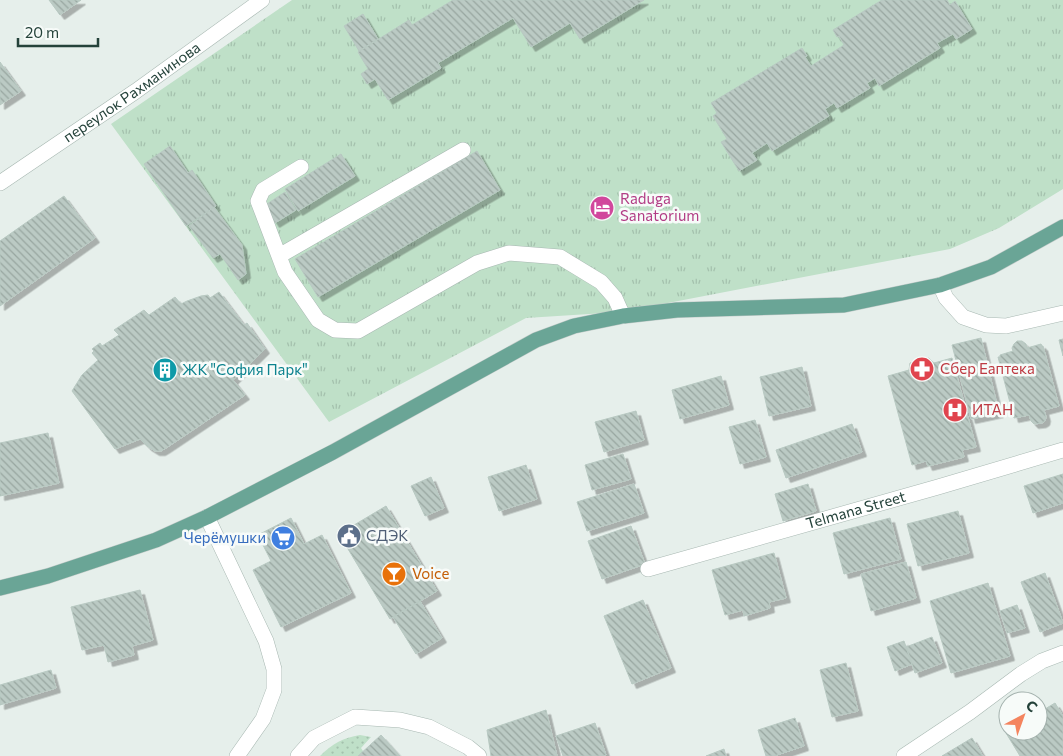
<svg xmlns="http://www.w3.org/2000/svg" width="1063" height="756" viewBox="0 0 1063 756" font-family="Commissioner,sans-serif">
	<defs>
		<pattern id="grass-dots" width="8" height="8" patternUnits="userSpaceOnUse" patternTransform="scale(1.25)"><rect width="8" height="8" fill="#bfe0c8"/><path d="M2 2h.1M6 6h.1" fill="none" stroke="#a4c1ad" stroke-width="1.8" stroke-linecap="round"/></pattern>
		<pattern id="park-tufts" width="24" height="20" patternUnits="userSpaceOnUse" patternTransform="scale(1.25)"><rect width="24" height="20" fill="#bfe0c8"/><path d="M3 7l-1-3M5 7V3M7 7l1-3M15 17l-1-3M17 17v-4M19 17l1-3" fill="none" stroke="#a4c1ad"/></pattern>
		<pattern id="building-back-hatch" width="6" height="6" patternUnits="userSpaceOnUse" patternTransform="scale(1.25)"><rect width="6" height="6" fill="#bbcac4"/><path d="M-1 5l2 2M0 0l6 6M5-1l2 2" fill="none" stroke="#98a6a0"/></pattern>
		<filter id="shadow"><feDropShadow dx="4.5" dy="4.5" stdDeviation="0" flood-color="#0004"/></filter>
	</defs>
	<rect width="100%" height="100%" fill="#e6efeb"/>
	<path fill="url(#grass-dots)" d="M360,735l11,2 -10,11 2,3 -4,5h-39c13,-13 23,-18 40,-21z"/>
	<path fill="url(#park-tufts)" d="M292,0h771v189l-64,39 -49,21 -329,63 -95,6 -197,104 -218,-298z"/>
	<path fill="url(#building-back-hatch)" stroke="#b8c9c2" filter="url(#shadow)" d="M49,0h32l-21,15z
		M453,0h191l-64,39 -10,-16 -39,24 -18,-29 -75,45 3,5 -53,32 -13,-21 -8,5 -6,-10 7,-5 -10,-17 51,-32 3,5z
		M882,0h65l3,5 5,-4 17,28 -16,10 -3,-5 -16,9 3,5 -61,38 -4,-8 -8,5 3,5 -33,20 -3,-5 -9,6 4,7 -57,35 -5,-8 -15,10 5,7 -18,11 -18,-29 6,-3 -14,-23 4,-3 -6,-10 91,-55 5,8 -2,1 6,9 33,-21 -5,-9 -2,1 -4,-7z
		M363,14l15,25 -19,12 -15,-25z
		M0,62l21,29 -21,14z
		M170,146l18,27 4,-3 24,36 -30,20 -42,-62z
		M477,151l23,39 -182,107 -23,-38z
		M341,154l14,22 -57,35 -13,-22z
		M285,192l11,18 -21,13 -11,-17z
		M64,196l31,42 -95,68v-65z
		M214,207l28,38 4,29 -8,6 -18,-26 -7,4 -24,-32z
		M219,292l25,33 3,-2 18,26 -32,31 12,15 -79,53 -5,3h-6l-8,-5 -7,-7 -25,10 -43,-58 10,-16 16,-15 -6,-7 2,-2 -2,-2 8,-6 2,3 17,-11 -5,-5 30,-20 5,5 26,-18 6,7 6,-3 14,-5 7,-1 2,3z
		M981,338l18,75 -28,6 -19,-74z
		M1063,339v17l-4,-16z
		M1017,341h5l4,3 1,4 14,-4 1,2h1l16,60 -15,4 2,7 -1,4 -3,2 -8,1 -3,-3 -2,-6 -15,3 -16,-61h2v-2l13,-4 -1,-3 2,-4z
		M929,358l5,5 18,-5 24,89 -14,3 2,7 -36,9 -2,-5 -14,4 -24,-89 21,-6 1,-7z
		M802,367l9,39 -42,10 -9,-39z
		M721,376l8,29 -49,14 -8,-29z
		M636,411l8,29 -40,12 -9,-30z
		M755,420l11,37 -26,7 -11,-37z
		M852,424l10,28 -76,26 -10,-28z
		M48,433l11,50 -59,13v-53z
		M623,454l8,25 -39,11 -7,-25z
		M526,465l11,34 -38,12 -11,-34z
		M1063,474v29l-30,10 -9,-27z
		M431,477l13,31 -19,8 -14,-30z
		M634,484l10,29 -57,18 -10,-29z
		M808,484l8,27 -33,10 -8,-27z
		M386,506l51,85 -47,28 -51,-85z
		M958,511l11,42 -51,13 -11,-42z
		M291,518l13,26 18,-9 29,58 -70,34 -28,-57 18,-9 -13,-26z
		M890,518l11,41 -57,15 -11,-41z
		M631,526l14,38 -43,15 -14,-38z
		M774,553l12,45 -17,4 1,6 -26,8 -1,-6 -18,5 -13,-45z
		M906,562l10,36 -45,13 -10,-37z
		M1045,573l18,50 -23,9 -19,-50z
		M988,583l22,73 -59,17 -21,-72z
		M140,590l13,50 -21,6 2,9 -26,7 -4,-17 -22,5 -11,-43z
		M643,600l28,68 -39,16 -28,-68z
		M420,601l22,37 -26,16 -23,-37z
		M1017,605l8,23 -18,5 -7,-22z
		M932,637l10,26 -27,10 -9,-26z
		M904,641l8,23 -17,7 -8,-24z
		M846,663l12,48 -26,6 -12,-47z
		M51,670l5,18 -56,17v-20z
		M1055,703l8,13v40h-43l-14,-23 2,-2h30v-23l7,1z
		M546,710l11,46h-66l-4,-26z
		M795,718l9,28 -30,10h-8l-8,-26z
		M595,723l11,32 -3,1h-40l-7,-20z
		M381,735l19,21h-42z
		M972,738l11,18h-41z
		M724,749l2,7h-20z"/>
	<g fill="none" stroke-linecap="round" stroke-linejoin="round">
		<defs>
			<path id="service" d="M301,167l-38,23 -5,11 27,71 33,48 17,10 23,1 119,-68 32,-10 51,4 41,25 14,16 8,18
				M279,256l184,-106
				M207,517l59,124 8,28v21l-11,29 -26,37
				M298,756l16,-18 41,-21 45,3 29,7 39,20 11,9"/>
			<g id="minor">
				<path d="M940,285l6,13 17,19 23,8 20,1 57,-13"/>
				<path id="s1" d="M648,569l290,-82 125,-37"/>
				<path d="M904,756l66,-44 51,-38 21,-13 21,-8"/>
			</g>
			<g id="tertiary">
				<path id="s2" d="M0,183l136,-92 126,-91"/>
			</g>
			<path id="primary" d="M0,588l48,-12 108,-36 51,-23 126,-65 203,-112 38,-14 49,-10 54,-6 167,-5 96,-20 51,-18 72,-40"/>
		</defs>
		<use href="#service" stroke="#a8b8b2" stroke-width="16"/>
		<use href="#minor" stroke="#a8b8b2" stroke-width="16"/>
		<use href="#tertiary" stroke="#a8b8b2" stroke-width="16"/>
		<use href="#primary" stroke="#c2cac8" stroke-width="16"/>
		<use href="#service" stroke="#fff" stroke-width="15"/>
		<use href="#minor" stroke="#fff" stroke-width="15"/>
		<use href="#tertiary" stroke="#fff" stroke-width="15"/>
		<use href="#primary" stroke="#6aa596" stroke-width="15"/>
	</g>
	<defs>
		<symbol id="hotel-disc" viewBox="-11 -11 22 22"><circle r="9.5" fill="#d1479c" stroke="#f7fbf9"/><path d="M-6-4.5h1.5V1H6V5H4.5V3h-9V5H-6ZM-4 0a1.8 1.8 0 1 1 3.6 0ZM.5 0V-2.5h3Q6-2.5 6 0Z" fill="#fff"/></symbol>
		<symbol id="pharmacy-disc" viewBox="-11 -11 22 22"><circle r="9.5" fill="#e0444e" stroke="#f7fbf9"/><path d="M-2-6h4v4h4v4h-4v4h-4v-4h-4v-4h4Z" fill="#fff"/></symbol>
		<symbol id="building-disc" viewBox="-11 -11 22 22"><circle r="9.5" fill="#0f9aa8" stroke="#f7fbf9"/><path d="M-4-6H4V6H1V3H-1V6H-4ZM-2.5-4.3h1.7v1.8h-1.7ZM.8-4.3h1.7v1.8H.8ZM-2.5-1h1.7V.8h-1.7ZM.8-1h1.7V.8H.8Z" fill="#fff"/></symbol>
		<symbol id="hospital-disc" viewBox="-11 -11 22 22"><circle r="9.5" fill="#e0444e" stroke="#f7fbf9"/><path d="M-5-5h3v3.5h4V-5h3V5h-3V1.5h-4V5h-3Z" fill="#fff"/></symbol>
		<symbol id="civic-disc" viewBox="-11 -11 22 22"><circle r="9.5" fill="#5c6f8a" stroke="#f7fbf9"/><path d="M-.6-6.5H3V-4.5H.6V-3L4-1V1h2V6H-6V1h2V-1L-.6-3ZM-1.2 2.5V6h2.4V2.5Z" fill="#fff"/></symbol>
		<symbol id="supermarket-disc" viewBox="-11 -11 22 22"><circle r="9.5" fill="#3f7fe0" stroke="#f7fbf9"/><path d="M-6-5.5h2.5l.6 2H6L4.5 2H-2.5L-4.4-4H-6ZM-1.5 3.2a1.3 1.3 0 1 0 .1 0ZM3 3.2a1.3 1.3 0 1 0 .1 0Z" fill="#fff"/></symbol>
		<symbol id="bar-disc" viewBox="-11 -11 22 22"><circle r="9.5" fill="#e8710a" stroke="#f7fbf9"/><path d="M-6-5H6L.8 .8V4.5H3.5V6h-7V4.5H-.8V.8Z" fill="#fff"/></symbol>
	</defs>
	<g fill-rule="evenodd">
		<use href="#hotel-disc" x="588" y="194" width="28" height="28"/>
		<use href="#pharmacy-disc" x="908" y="355" width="28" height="28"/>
		<use href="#building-disc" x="151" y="356" width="28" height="28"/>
		<use href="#hospital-disc" x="941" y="396" width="28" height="28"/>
		<use href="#civic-disc" x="335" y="522" width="28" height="28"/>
		<use href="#supermarket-disc" x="269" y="524" width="28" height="28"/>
		<use href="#bar-disc" x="380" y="560" width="28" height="28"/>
	</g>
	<g text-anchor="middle" stroke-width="5" stroke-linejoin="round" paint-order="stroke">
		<g font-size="15" fill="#24423a" stroke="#f7fbf9">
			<text dy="5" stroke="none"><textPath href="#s2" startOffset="160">переулок Рахманинова</textPath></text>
			<text dy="5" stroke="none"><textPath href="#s1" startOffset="216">Telmana Street</textPath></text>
		</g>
		<g font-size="15" fill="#b23c85" stroke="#f7fbf9" text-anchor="start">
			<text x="620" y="204">Raduga<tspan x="620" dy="17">Sanatorium</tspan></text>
		</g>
		<g font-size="15" fill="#be3a42" stroke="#f7fbf9" text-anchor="start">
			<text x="940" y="374">Сбер Еаптека</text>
			<text x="972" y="415">ИТАН</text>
		</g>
		<g font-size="15" fill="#0d838f" stroke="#f7fbf9" text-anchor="start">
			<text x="182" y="375">ЖК "София Парк"</text>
		</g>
		<g font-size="15" fill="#4e5e75" stroke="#f7fbf9" text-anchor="start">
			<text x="366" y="541">СДЭК</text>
		</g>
		<g font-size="15" fill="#366cbe" stroke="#f7fbf9" text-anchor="end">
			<text x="266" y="543">Черёмушки</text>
		</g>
		<g font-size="15" fill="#c56008" stroke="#f7fbf9" text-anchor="start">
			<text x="412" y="579">Voice</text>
		</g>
	</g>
	<g transform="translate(1023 716) rotate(41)"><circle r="24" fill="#f7fbf9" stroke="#a3b1ad"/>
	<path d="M0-4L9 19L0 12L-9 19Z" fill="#f4845f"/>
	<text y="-8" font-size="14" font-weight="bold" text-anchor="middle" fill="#24423a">С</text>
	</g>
	<path d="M18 38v8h80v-8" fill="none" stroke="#24423a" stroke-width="2.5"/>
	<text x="25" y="38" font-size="15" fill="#24423a" stroke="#f7fbf9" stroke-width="4" paint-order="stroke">20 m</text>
</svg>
